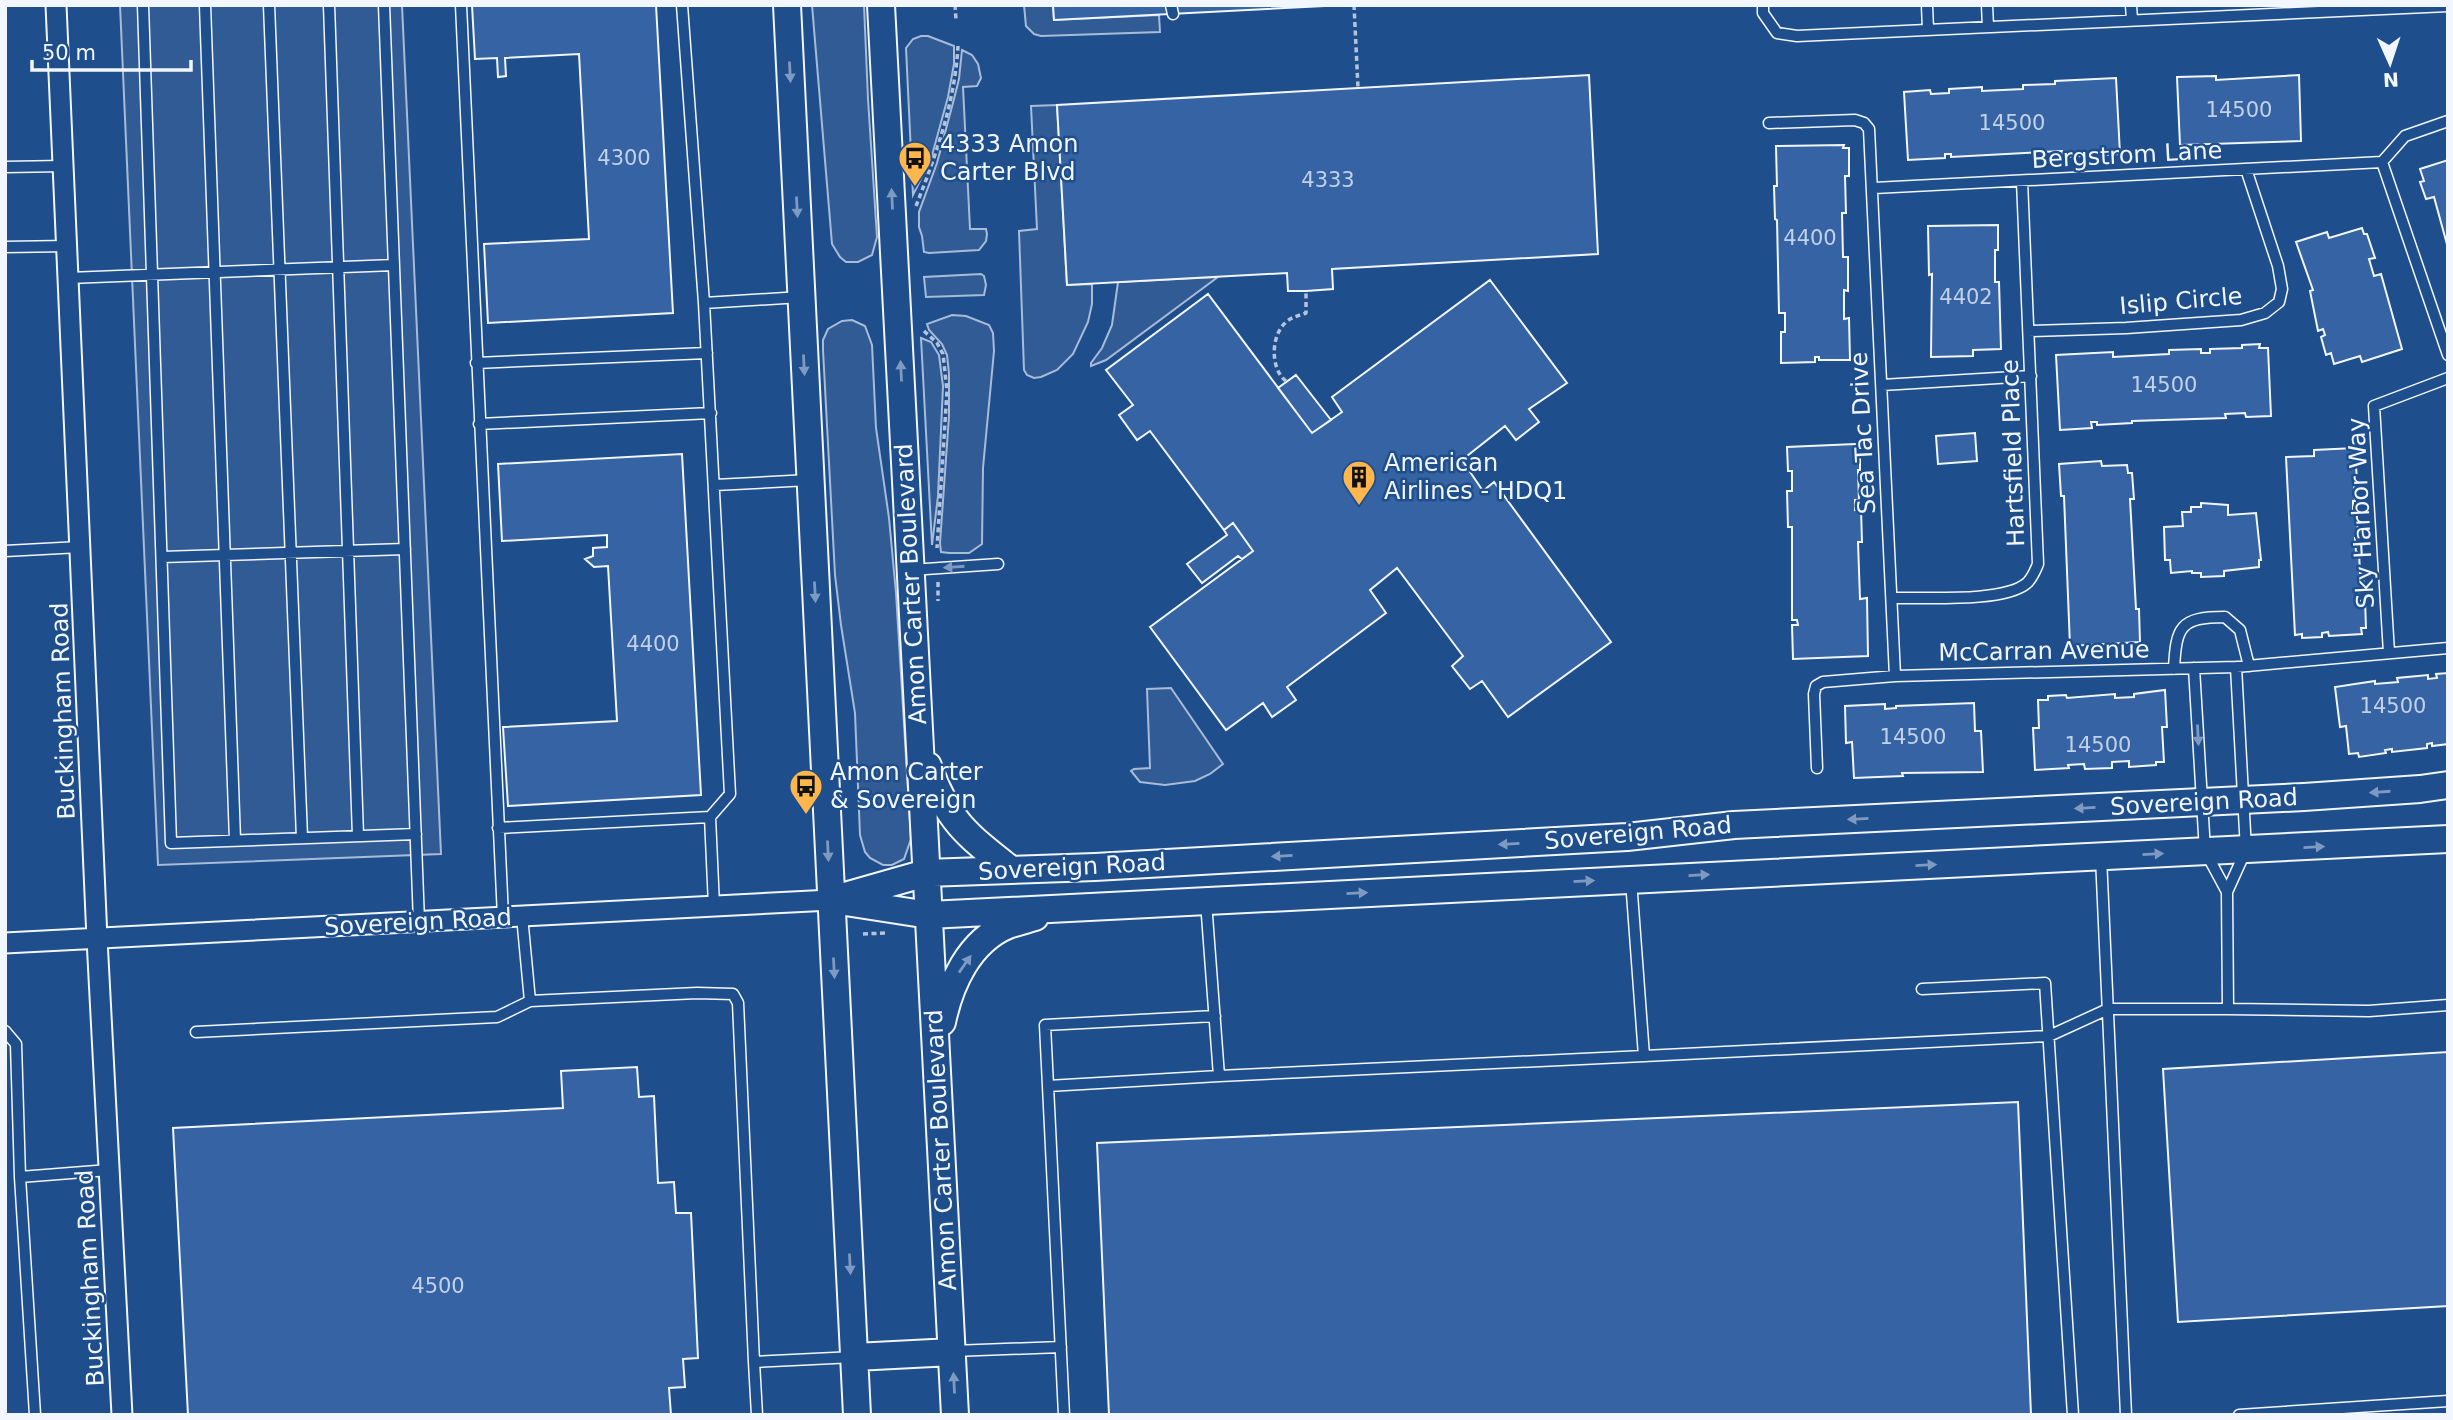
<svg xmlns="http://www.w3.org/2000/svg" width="2453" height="1420" viewBox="0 0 2453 1420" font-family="'DejaVu Sans',sans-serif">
	<rect width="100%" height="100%" fill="#1f4e8c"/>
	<path fill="#305b95" stroke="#a8bbd7" stroke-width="2" d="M120,5h282l39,849 -283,11z
		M812,5h52l4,94 9,138 -5,18 -14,7h-12l-6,-5 -8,-13z
		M1024,5h29l1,15 105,-5 1,17 -119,4 -7,-2 -8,-8z
		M921,36h7l26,10v18l-6,33 -17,62 -18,36 -7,-147 7,-9z
		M962,50l10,5 6,9 3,14 -4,8 -14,1 7,142h16l1,5 -1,7 -7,9 -50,3 -5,-1 -2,-16 -3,-9v-15l18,-49 17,-64 5,-20z
		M1057,105l10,180 25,-1v20l-4,18 -15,32 -16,16 -16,7 -7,1 -7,-3 -3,-5 -5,-139 18,-2 -6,-123z
		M981,274l3,2 2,9 -2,10 -58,2 -2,-20z
		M1218,277l-112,83 -15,6v-3l11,-15 10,-23 6,-43z
		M952,315l14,1 23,9 4,8 1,18 -11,117 -1,76 -13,9h-20l-8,-1 -1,-9 9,-127v-42l-2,-19 -5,-11 -13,-14 -2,-6z
		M852,320l13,6 7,19 4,83 13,90 7,75 15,246 -7,20 -12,6h-9l-13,-7 -5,-6 -5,-17 -5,-122 -14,-88 -6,-50 -12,-225v-10l5,-11 14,-8z
		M921,338l10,4 8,13 4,31 -5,110 -6,49z
		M1171,688l52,76 -13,10 -15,7 -30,4 -25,-3 -9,-11 3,-2 16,-1 -3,-79z"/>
	<path fill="#3563a3" stroke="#f2f6ff" stroke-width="2" d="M472,5h184l17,308 -185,10 -4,-79 105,-5 -10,-185 -74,4 1,18 -8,1 -1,-19 -22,1z
		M1053,5h292l-291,15z
		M1589,75l9,179 -266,15 1,20 -27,2h-18l-1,-18 -220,12 -10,-180z
		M2299,75l2,66 -121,4 -3,-68 39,-1v4z
		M2116,78l4,76 -57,3 -1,-6 -111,6v-3h-6v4l-37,2 -4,-68 26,-2 1,4 18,-1v-4l33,-2v4l41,-2v-4l32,-1v-3z
		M1844,145l-1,3h6v28h-4l1,37h-4l1,44h5v34l-4,-1v29l5,-1 1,42h-31v-3h-4v5l-34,1v-31h4v-19h-6l-2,-93 -2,-1 -1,-33h3l-1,-40z
		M2448,160v88l-14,-51 -8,2 -6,-17 4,-1 -4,-12z
		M1998,225v25h-3v32h4l2,67 -28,1v6l-42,1 1,-83 -3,1 -1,-49z
		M2362,228l2,6h3l8,24 -6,1 5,17 7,-2 21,75 -40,13 -2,-6 -26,8 -3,-11 -5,2 -5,-18 4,-2 -2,-6 -5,2 -8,-40 3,-1 -17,-48 31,-10 2,6z
		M1490,280l77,103 -38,26 10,13 -23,18 -11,-14 -43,34 21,31 11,-9 117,160 -103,75 -26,-36 -12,8 -18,-23 11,-10 -66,-88 -27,22 16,23 -99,74 9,13 -24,17 -9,-14 -37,27 -76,-103 103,-76 -20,-28 -9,7 -74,-99 -13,9 -18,-25 14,-10 -27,-35 102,-76 104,139 30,-21 -10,-15z
		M2260,344l-1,4h9l3,68 -25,1 -1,-4 -20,1 1,4 -94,3v2l-35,2v-3h-6l1,6 -32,2 -4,-75 57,-3v5l56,-3v-4l32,-1v4h9v-4l32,-1v-3z
		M1296,375l35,45 -19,13 -34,-45z
		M1975,433l2,28 -39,3 -2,-28z
		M1855,444l1,7h4v19h-2l1,30h-4v10l6,-1 1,33h-4l2,57 7,-1 1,58 -75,3 -1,-34h6l-1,-5h-5v-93h-4l-1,-36h5v-20h-4l-1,-24z
		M2355,448l2,34h-3l1,19h-2v9h4l1,28h-3l1,14h3l1,21h3l1,19h-5v9l6,-1 1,28h-5l1,6 -33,2 -1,-4 -6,1v4l-20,1v-4l-7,1 -9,-178 28,-1v-6z
		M682,454l19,341 -193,11 -5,-79 114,-6 -9,-155 -14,1 -9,-8 8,-3v-8l14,-1v-12l-105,6 -4,-77z
		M2101,461l1,5 25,-1 1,8h4l2,26h-4l6,110h3l1,33 -70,4 -6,-150h-3l-2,-32z
		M2201,503l27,2v10l28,-2 5,47h-2v7l-35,4v5l-23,1v-4h-9v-2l-21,2 -1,-13h-5l-1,-33 19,-1 -1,-14h9v-5h10z
		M1233,523l20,28 -11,8 -4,-3 -36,27 -15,-19 40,-29 -3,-5z
		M2448,673v71l-16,2v-3l-5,1v4l-35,4v-3l-7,1 1,3 -27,4 -1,-4 -9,1 -3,-28 -6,1 -5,-40 40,-6v3l23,-2 -1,-4 31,-3v4l9,-1 -1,-4z
		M2165,690l2,37h-5l2,35h-8v3l-27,2v-6l-17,1v6l-27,1 -1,-5 -16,1 1,3 -34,2 -2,-42h6l-1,-28h10v-4l18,-1 1,3 48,-4v4l19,-1v-3z
		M1974,703l1,28h6l2,41 -81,1 1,3 -49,2 -2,-36 -6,1 -1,-37 40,-2v5l11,-1v-2z
		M2448,1052v254l-270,16 -15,-253z
		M637,1067l2,30 15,-1 4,87 16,-1 2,31h15l7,145 -15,1 2,28 -16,1 2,27h-483l-15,-287 390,-20 -2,-37z
		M2018,1102l13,313h-922l-12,-272z"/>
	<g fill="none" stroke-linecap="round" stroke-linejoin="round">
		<defs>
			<path id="lane" d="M143,5l28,838 245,-9
				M205,5l30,835
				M269,5l33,833
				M329,5l29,831
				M384,5l35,917
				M461,5l42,912
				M682,5l22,298 26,491 -20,23 4,89
				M1171,5l2,9
				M1763,5v8l14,20 20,3 651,-30
				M1927,5l1,25
				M1987,5l1,22
				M2131,5l1,15
				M1769,123l86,-3 9,3 5,6 26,547
				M2382,162l66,193
				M2382,162l23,-26 43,-15
				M5,167l59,-1
				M1874,188l508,-26
				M5,247l63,-1
				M69,278l325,-13
				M704,303l97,-6
				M2029,331l97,-3 115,-8 24,-7 14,-11 3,-13 -4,-23 -32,-97
				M476,363l231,-10
				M1882,385l149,-9
				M479,424l232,-11
				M715,485l94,-5
				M5,551l75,-4
				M162,557l243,-8
				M911,570l87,-6
				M1892,598c31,-1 112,5 135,-15 6,-6 8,-12 11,-19l-16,-383
				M2389,653l-15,-247 74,-28
				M2236,667l10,183 -19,42 1,117 141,2 79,-6
				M2194,668l11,183 22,41
				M2174,669c2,-42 6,-52 51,-52l15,13 9,36
				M1817,768l-3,-74 2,-8 7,-4 72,-6 341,-9 212,-19
				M498,828l212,-11
				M2101,857l25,558
				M522,916l8,85
				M1922,989l123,-6 28,432
				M5,1031l11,13 4,133
				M196,1032l301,-15 33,-16 167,-8 36,1 5,9 16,359
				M1644,1056l405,-20 59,-27h120
				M1219,1076l425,-20 -13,-176
				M1048,1086l-3,-61 170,-9
				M953,1351l108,-4
				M35,1415l-15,-238 89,-7
				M757,1415l-3,-53 100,-5
				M1064,1415l-16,-329 171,-10 -13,-174
				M2239,1415l209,-14"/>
			<path id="street" d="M56,5l41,934 25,476
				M5,943l826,-43"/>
			<path id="secondary" d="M787,5l70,1410
				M881,5l74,1410
				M928,766c18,53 40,70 82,103
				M831,900l95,-27 169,-6 532,-30 107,-12 570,-28 116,-8 28,-4
				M839,901l90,14 1519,-76
				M942,1022c8,-38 27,-81 66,-97 9,-3 18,-5 27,-8
				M855,1357l97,-5"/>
		</defs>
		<use href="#lane" stroke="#f2f6ff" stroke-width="13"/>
		<use href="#street" stroke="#f2f6ff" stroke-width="23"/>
		<use href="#secondary" stroke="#f2f6ff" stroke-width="30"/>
		<path stroke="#b3c4dc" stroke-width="3.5" stroke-dasharray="5 3.5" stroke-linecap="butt" d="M955,5l1,15
			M1354,5l4,83
			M916,206c20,-51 39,-104 42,-160
			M924,331l13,12 6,11 4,37 -10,157
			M1286,381c-16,-12 -15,-45 -1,-58 6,-6 13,-7 21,-10v-22
			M938,582v19
			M863,934l22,-1"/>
		<use href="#lane" stroke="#1f4e8c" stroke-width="10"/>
		<use href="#street" stroke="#1f4e8c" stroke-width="19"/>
		<use href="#secondary" stroke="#1f4e8c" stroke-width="26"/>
	</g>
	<defs><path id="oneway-solid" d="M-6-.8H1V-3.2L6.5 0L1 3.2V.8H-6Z" transform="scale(1.75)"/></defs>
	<g fill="#7e9ac0">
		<use href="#oneway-solid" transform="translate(790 72) rotate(87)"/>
		<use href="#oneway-solid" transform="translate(892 199) rotate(-93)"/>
		<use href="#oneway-solid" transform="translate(797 207) rotate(87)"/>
		<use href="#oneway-solid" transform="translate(804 365) rotate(87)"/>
		<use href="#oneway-solid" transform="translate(901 371) rotate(-93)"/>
		<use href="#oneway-solid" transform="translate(954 567) rotate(176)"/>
		<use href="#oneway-solid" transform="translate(815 592) rotate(87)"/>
		<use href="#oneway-solid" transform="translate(2198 735) rotate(87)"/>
		<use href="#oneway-solid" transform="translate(2380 792) rotate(176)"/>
		<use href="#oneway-solid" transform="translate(2085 808) rotate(177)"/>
		<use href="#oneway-solid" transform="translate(1858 819) rotate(177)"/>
		<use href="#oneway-solid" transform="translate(1509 844) rotate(177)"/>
		<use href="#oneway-solid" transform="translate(2314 847) rotate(-3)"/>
		<use href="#oneway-solid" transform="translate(828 851) rotate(87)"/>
		<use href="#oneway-solid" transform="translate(2153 854) rotate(-3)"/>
		<use href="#oneway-solid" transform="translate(1282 856) rotate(177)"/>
		<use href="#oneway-solid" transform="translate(1926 865) rotate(-3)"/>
		<use href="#oneway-solid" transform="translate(1699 875) rotate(-3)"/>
		<use href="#oneway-solid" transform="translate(1584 881) rotate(-3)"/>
		<use href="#oneway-solid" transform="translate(1357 893) rotate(-3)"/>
		<use href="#oneway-solid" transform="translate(965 964) rotate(-55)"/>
		<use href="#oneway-solid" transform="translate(834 968) rotate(87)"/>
		<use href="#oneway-solid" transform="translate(850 1264) rotate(87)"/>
		<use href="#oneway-solid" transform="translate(954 1383) rotate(-93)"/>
	</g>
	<defs>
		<symbol id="bus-pin" viewBox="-11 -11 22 30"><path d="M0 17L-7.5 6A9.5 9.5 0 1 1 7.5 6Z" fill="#ffb74d" stroke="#1f4e8c"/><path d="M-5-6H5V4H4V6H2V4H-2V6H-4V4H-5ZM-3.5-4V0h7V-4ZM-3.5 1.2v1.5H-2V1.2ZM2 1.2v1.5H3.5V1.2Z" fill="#111"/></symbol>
		<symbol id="building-pin" viewBox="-11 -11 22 30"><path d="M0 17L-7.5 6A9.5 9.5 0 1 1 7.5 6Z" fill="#ffb74d" stroke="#1f4e8c"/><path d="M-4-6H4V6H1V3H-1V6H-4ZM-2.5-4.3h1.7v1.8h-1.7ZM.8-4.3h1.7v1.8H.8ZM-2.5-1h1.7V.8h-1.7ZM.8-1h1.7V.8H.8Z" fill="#111"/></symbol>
	</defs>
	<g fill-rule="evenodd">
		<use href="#bus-pin" x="896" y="139" width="38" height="52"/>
		<use href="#building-pin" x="1340" y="458" width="38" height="52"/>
		<use href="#bus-pin" x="787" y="767" width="38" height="52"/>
	</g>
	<g text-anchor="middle" stroke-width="5" stroke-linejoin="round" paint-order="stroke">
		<g font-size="21" fill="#c3d1e8">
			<text x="2239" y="117">14500</text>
			<text x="2012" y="130">14500</text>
			<text x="624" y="165">4300</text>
			<text x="1328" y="187">4333</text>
			<text x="1810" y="245">4400</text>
			<text x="1966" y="304">4402</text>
			<text x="2164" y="392">14500</text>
			<text x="653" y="651">4400</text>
			<text x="2393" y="713">14500</text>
			<text x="1913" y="744">14500</text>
			<text x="2098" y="752">14500</text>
			<text x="438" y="1293">4500</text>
		</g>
		<g font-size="24" fill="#f2f6ff" stroke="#1f4e8c" text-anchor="start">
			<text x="940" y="152">4333 Amon<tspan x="940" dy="28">Carter Blvd</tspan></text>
			<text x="1384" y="471">American<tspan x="1384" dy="28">Airlines - HDQ1</tspan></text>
			<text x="830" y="780">Amon Carter<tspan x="830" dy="28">&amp; Sovereign</tspan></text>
		</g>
		<g font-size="24" fill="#f2f6ff" stroke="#1f4e8c">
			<text transform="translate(2127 155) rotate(-3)" y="8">Bergstrom Lane</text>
			<text transform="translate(2181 301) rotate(-5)" y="8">Islip Circle</text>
			<text transform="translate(1863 433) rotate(-93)" y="8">Sea Tac Drive</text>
			<text transform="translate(2013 453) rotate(-92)" y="8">Hartsfield Place</text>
			<text transform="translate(2361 513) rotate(-93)" y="8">Sky Harbor Way</text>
			<text transform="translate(911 584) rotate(-93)" y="8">Amon Carter Boulevard</text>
			<text transform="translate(2044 651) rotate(-1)" y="8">McCarran Avenue</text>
			<text transform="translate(63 711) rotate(-92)" y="8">Buckingham Road</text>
			<text transform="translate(2204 802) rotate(-3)" y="8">Sovereign Road</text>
			<text transform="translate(1638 833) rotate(-5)" y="8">Sovereign Road</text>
			<text transform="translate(1072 867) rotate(-3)" y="8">Sovereign Road</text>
			<text transform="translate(418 922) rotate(-3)" y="8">Sovereign Road</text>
			<text transform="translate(941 1150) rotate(-93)" y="8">Amon Carter Boulevard</text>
			<text transform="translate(90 1278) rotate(-93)" y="8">Buckingham Road</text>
		</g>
	</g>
	<rect width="2453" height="1420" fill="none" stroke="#f2f6ff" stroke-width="14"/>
	<g transform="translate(2390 63) rotate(177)" stroke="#1f4e8c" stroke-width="5" paint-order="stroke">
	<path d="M0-5L12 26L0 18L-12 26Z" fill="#f2f6ff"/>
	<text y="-10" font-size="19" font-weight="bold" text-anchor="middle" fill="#f2f6ff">N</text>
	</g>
	<path d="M32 60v10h159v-10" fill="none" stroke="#f2f6ff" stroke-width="3.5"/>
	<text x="42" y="60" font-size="21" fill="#f2f6ff" stroke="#1f4e8c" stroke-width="5" paint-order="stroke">50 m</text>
</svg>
